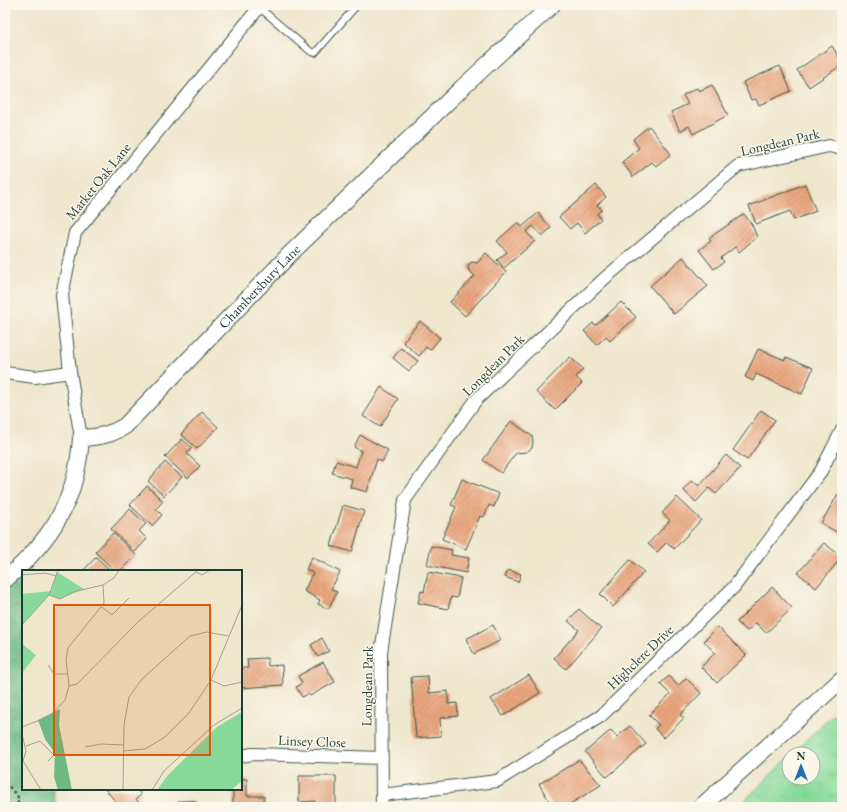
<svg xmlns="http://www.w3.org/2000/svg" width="847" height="812" viewBox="0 0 847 812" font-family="'EB Garamond',serif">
	<defs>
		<pattern id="grass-tufts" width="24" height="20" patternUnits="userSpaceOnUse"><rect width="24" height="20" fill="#87da9a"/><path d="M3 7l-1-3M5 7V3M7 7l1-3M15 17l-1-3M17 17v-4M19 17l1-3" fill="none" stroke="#74bc85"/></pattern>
		<pattern id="forest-crowns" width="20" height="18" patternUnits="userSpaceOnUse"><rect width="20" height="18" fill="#6dba82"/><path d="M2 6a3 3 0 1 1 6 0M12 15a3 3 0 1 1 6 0" fill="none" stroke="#59986b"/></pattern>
		<pattern id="building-hatch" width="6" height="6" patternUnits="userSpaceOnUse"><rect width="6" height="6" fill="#eaa67e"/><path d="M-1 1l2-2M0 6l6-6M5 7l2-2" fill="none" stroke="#bd8868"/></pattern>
	</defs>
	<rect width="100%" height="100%" fill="#fbf7ec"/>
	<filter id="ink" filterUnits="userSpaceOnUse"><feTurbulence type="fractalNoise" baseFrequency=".025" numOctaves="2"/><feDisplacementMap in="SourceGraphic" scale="8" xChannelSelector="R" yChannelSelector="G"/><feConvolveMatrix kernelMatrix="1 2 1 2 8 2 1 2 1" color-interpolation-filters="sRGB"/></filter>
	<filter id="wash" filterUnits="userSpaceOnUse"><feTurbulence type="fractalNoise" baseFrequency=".012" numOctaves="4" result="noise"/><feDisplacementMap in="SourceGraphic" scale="16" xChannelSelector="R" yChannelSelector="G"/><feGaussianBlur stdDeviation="0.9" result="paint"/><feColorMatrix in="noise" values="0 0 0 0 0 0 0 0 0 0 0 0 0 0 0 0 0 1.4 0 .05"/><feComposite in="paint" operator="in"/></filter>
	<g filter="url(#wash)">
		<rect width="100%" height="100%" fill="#efe7cc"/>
		<path fill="url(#grass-tufts)" stroke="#538c67" d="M842,705v102h-104l51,-50v21h24v-24h-21z"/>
		<path fill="url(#forest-crowns)" stroke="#467c5b" d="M30,562v9h-7v218h30l3,18h-50l-1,-8v-224z"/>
		<g id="blocks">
			<path fill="url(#building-hatch)" d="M832,46l10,16v3l-33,22 -12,-17z
				M780,66l11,25 -32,14 -3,-6 -5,1 -8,-18z
				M712,85l16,30 -35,19 -4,-8 -9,5 -9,-19 17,-8 -5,-9 14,-7 2,3z
				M649,126l22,28 -15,12 -4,-4 -19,15 -11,-15 17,-14 -6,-9z
				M805,184l11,27 -22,9 -4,-9 -34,13 -7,-18z
				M596,185l10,12 -9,8 5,5 -5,4 4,5 -16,14 -8,-10 -7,6 -11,-12z
				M538,213l13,15 -9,8 -9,-10 -7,6 9,9 -31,27 -7,-8 10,-8 -10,-11 21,-19 4,5z
				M744,214l8,11 5,12 -18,15 -4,-5 -14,11 3,4 -10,7 -15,-19 12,-9 -2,-3z
				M486,253l20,19 -41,44 -15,-14 25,-26 -6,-5 -1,-6 4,-3 5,1z
				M683,257l25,29 -34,28 -24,-28z
				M621,302l15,15 -26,24 -4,-5 -9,9 -13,-14 9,-8 3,2z
				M420,321l20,17 -10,12 -4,-3 -7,9 -16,-14z
				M401,348l17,13 -9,10 -16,-13z
				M758,349l27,11 1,-3 27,11 -11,26 -46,-20 -3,7 -8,-4z
				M570,357l13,12 -7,8 6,6 -27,27 -19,-18z
				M381,387l17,12 -18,28 -17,-11z
				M761,410l14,10 -28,40 -14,-10z
				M202,412l16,15 -21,22 -16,-15z
				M511,421l21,15 1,7 -1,5 -6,4 -10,1 -15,20 -18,-13z
				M360,435l28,15 -6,12 -5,-3 -10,33 -17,-5 2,-8 -20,-6 4,-12 20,6 5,-16 -7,-4z
				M182,439l10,9 -5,6 13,12 -12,12 -23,-21z
				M726,455l14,13 -24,26 -7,-6 -13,14 -13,-12 9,-10 7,6z
				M165,462l17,15 -18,19 -16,-15z
				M462,479l37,15 -5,13 -5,-2 -5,12 -4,-1 -14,33 -24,-10 14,-32 -5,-2z
				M147,486l16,15 -7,8 6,6 -10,11 -22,-21z
				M838,494l4,2v39l-21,-12z
				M677,497l24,23 -27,29 -7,-7 -10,10 -9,-8 22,-24 -8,-7z
				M343,505l21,6 -12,41 -21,-6z
				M130,509l16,15 -7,7 8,8 -12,13 -24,-23z
				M113,533l23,22 -16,16h-5l-20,-19z
				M824,543l18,14 -26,31 -18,-15z
				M431,546l21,4 -1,5 18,3 -3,15 -39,-8z
				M96,557l15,14h-28z
				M312,557l28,15 -9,17 6,3 -9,17 -10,-5 2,-4 -16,-9 9,-18 -7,-4z
				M630,560l14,12 -31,35 -13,-13z
				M508,570l13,4 -3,8 -13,-5z
				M428,572l33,6 -4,20 -6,-1 -3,12 -30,-6 3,-12 3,1z
				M772,587l20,21 -26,25 -10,-10 -9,8 -10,-9z
				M579,609l22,20 -35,40 -12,-11 25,-28 -11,-9z
				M493,625l8,15 -27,14 -8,-15z
				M718,627l28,28 -29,28 -16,-16 14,-14 -11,-12z
				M322,638l7,13 -11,6 -7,-12z
				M267,658l1,8 14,-1 1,20 -42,3v-20h7l-1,-9z
				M323,662l12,20 -25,14 -2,-2 -6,3 -6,-10 6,-4 -4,-7z
				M529,675l11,18 -37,23 -12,-17z
				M428,676l1,17 19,-2v13l9,-1 1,13 -18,2 1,18 -25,2 -5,-61z
				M669,676l9,10 8,-8 15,15 -21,22 4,3 -20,20 -9,-9 4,-4 -10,-10 21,-21 -10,-10z
				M630,726l16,18 -39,33 -22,-25 26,-22 6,7z
				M579,760l22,25 -36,22h-12l-14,-23z
				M299,776h37v31h-21v-6l-16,1z
				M241,779h6v17h17v11h-31v-18h8z
				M105,789h32l4,6 -5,4 6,8h-22z
				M179,801h16v6h-16z"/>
		</g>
	</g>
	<g filter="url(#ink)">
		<use href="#blocks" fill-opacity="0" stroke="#3e564b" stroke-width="1"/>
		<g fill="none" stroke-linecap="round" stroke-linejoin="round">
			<defs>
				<path id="service" d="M260,8l50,43 5,2 42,-48"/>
				<path id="minor" d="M5,373l30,4 35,-5
					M81,438l-11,-66 -8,-77 13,-62 186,-228
					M241,756l12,-2 129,4
					M382,795l115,-14 104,-65 133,-129 87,-116 21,-41
					M382,807l-1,-155 24,-152 71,-100 129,-122 133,-112 91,-20 13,3"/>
				<g id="tertiary">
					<path id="s1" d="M5,580c47,-41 72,-80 76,-142 17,-1 30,-3 44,-12l165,-172 173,-167 89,-82"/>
					<path d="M701,807l141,-128"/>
				</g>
			</defs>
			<use href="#service" stroke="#3e564b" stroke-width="8"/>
			<use href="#minor" stroke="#3e564b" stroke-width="14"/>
			<use href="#tertiary" stroke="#3e564b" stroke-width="18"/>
			<path stroke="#3e564b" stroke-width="2.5" stroke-dasharray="3 3" stroke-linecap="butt" d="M5,782l13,15v10"/>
			<use href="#service" stroke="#fff" stroke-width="6"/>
			<use href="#minor" stroke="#fff" stroke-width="12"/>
			<use href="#tertiary" stroke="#fff" stroke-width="16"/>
		</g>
	</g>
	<g text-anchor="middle" stroke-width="3" stroke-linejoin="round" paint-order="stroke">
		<g font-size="14" fill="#1f3d34" stroke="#fbf7ec">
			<text transform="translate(780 142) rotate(-13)" y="5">Longdean Park</text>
			<text transform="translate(98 181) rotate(-51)" y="5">Market Oak Lane</text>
			<text dy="5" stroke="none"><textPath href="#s1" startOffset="406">Chambersbury Lane</textPath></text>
			<text transform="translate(493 365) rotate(-45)" y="5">Longdean Park</text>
			<text transform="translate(640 657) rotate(-44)" y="5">Highclere Drive</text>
			<text transform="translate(367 686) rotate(-89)" y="5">Longdean Park</text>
			<text transform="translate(312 741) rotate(2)" y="5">Linsey Close</text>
		</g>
	</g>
	<g transform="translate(22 570)">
		<rect width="220" height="220" fill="#efe7cc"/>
		<path d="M220,142v69l-11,9h-74l11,-15 49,-48z" fill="#87da9a"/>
		<path d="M38,139l-1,16 13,65h-14l-4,-13 1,-24 -10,-14 -7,-19z" fill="#6dba82"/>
		<path d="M35,2l27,17 -24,10 -11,-4 -27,30v-31l29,-3zM0,74l14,11 -14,18z" fill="#87da9a"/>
		<path fill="none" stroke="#9ca38f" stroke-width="1" d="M174,2l6,3 8,-5M0,5l23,-2 11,3M27,25l11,4 13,-7 30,-7 11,-7 5,-8M80,37l10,8 17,-17M0,55l27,-30 9,-25M26,95l6,9h13M189,110l13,6 18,-4M47,116l8,-2 62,-63 59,-51M0,157l28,-11 15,-16 4,-14 -3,-26 2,-12 36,-45 -1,-18M0,164l4,17 -3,10 18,29M4,176l14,-5 14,14 -6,6M63,177l16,-3 23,1M102,181l21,-2 20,-12 24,-24 22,-33 31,-75M101,220l1,-65 5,-28 13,-18 48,-43 17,-4 21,4M130,220l12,-19 50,-46 28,-17"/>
		<path fill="#de580e" fill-opacity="0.15" stroke="#de580e" stroke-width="2" d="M32,35h156v150h-156z"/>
		<rect width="220" height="220" fill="none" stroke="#1f3d34" stroke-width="2"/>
	</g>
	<rect width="847" height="812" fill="none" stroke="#fbf7ec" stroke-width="20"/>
	<g transform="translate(801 766)"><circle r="19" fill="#fbf7ec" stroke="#a3ada2"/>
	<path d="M0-3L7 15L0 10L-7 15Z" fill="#1f6fb2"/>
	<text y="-6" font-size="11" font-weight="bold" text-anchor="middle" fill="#1f3d34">N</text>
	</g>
</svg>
